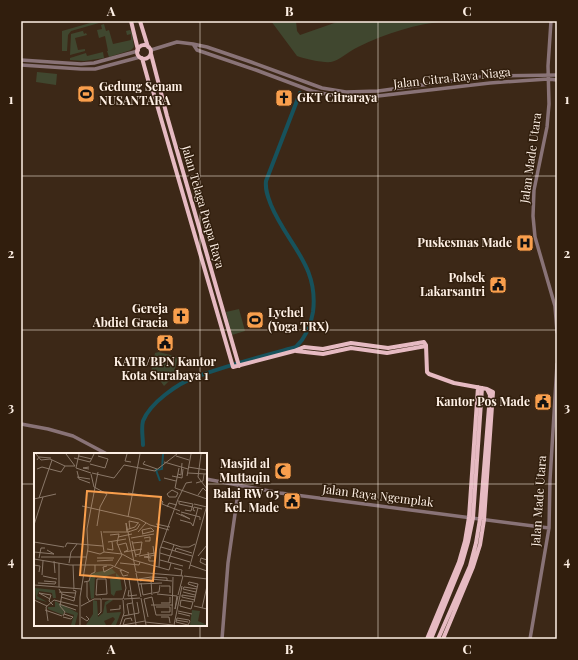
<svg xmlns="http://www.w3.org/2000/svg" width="578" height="660" viewBox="0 0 578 660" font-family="'Playfair Display',serif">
	<rect width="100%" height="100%" fill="#3c2817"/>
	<path fill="#40472f" d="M97,21h9l-35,10 -3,4 -1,16h-5v-20z
		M271,21h25l1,10 3,4 40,-14h107c-31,3 -61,12 -89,26 -9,4 -18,13 -27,15 -7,1 -27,-3 -34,-6z
		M104,24l2,7 3,-1 4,14 18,-4v-6l-4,1 -1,-4 4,-1 2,4 2,13 -3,3 -22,7 -2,-6h1l-3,-15 -6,2 -2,-8 5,-1 -1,-4z
		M86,30l-3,1 1,3 2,-1 1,2 -12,3 3,12 7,-1v2l-15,4 1,-21z
		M103,52l1,6 -20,3 -14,-1v-2l16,-5 1,3z
		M37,72l20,2 -1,11 -20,-3z
		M239,309l6,22 -13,4 -6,-23z
		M159,352l19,5 -5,20 -9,9 -10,-14h-3l4,-19z"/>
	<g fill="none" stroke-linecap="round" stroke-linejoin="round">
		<path stroke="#17525c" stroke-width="4" d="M143,445c0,-7 -2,-17 0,-24 7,-18 35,-38 53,-44 32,-12 67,-21 100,-30 9,-9 15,-22 17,-35 6,-47 -26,-68 -42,-107 -3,-8 -6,-15 -5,-24l34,-88"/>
		<path stroke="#897377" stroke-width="3.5" d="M551,21l-3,45 1,38 -2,23 -13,63 -1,26 2,21 20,69 2,26
			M193,44l4,6 59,20 56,21 32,7 34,-2 112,-13 58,-4 9,1
			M151,50l26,-8 16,2 14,3 44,15 71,26 24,4 32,-1 110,-15 69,-1
			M21,60l60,4 13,-1 44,-12
			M21,65l60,4h14l45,-12
			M21,424l27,5 25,7 34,18
			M206,479l74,14 269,35
			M222,639l6,-76 11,-77
			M530,639l19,-111 1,-48 7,-116"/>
		<path stroke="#e6bac2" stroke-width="4" d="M131,21l7,29
			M140,21l8,26
			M137 52a7 7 0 1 1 14 0a7 7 0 1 1-14 0Z
			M151,54l16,62 72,250
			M142,58l8,29 3,4 80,276 61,-16 10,-4 19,2 28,-6 37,5 36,-6 2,3 1,27 2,2 25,9 33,6 6,3 -9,128 -4,25 -7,22 -30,72
			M296,351l27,3 28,-6 36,5 39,-7
			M427,639l32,-77 6,-21 4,-24 9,-130
			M431,639l31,-76 6,-21 5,-24 9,-130
			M438,639l32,-73 6,-23 4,-24 10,-124 -3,-6"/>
	</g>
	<path fill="none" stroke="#fef0e5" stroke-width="1" stroke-opacity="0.55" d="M200,21v433M378,21v618M21,176h536M21,330h536M21,484h14M206,484h351M200,625v14"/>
	<defs>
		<symbol id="stadium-square" viewBox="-11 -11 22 22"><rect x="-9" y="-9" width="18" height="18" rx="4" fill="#f99f4d" stroke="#311e0d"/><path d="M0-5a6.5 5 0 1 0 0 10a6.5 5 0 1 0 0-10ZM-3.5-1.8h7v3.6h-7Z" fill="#111"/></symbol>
		<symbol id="church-square" viewBox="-11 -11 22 22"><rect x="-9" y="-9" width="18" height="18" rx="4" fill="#f99f4d" stroke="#311e0d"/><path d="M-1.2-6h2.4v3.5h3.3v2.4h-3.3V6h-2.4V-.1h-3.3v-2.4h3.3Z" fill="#111"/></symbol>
		<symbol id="hospital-square" viewBox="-11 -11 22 22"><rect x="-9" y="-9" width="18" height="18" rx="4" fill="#f99f4d" stroke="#311e0d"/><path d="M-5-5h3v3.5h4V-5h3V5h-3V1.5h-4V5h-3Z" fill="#111"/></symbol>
		<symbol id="civic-square" viewBox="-11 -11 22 22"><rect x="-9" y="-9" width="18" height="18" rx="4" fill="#f99f4d" stroke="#311e0d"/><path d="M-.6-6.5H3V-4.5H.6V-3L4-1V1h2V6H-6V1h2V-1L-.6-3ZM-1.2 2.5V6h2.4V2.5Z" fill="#111"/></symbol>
		<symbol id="mosque-square" viewBox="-11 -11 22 22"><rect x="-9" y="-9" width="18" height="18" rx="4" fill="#f99f4d" stroke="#311e0d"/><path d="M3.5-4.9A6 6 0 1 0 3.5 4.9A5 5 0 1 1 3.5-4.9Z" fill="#111"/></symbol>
	</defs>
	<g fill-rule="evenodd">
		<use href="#stadium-square" x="76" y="84" width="20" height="20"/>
		<use href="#church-square" x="274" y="88" width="20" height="20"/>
		<use href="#hospital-square" x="515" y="233" width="20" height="20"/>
		<use href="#civic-square" x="488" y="275" width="20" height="20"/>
		<use href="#church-square" x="171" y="306" width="20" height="20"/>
		<use href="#stadium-square" x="245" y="310" width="20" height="20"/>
		<use href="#civic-square" x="155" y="333" width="20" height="20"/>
		<use href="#civic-square" x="533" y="392" width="20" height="20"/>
		<use href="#mosque-square" x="273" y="461" width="20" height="20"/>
		<use href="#civic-square" x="282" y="491" width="20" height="20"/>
	</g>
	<g text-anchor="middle" stroke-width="3" stroke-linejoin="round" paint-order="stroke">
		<g font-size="12" fill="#fef0e5" stroke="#311e0d">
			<text transform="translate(452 78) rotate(-6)" y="4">Jalan Citra Raya Niaga</text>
			<text transform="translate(531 158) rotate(-82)" y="4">Jalan Made Utara</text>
			<text transform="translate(203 207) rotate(74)" y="4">Jalan Telaga Puspa Raya</text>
			<text transform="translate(378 496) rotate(7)" y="4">Jalan Raya Ngemplak</text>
			<text transform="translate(539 501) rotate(-86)" y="4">Jalan Made Utara</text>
		</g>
		<g font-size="12" font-weight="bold" fill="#fef0e5" stroke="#311e0d" text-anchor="end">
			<text x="99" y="91" text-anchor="start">Gedung Senam<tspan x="99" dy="14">NUSANTARA</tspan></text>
			<text x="297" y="102" text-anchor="start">GKT Citraraya</text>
			<text x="512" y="247">Puskesmas Made</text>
			<text x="485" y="282">Polsek<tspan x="485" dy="14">Lakarsantri</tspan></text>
			<text x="168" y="313">Gereja<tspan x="168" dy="14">Abdiel Gracia</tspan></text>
			<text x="268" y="317" text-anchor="start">Lychel<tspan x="268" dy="14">(Yoga TRX)</tspan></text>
			<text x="165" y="366" text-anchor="middle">KATR/BPN Kantor<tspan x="165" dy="14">Kota Surabaya 1</tspan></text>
			<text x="530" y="406">Kantor Pos Made</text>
			<text x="270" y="468">Masjid al<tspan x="270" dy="14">Muttaqin</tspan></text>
			<text x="279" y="498">Balai RW 05<tspan x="279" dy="14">Kel. Made</tspan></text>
		</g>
	</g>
	<g transform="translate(34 453)">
		<rect width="173" height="173" fill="#3c2817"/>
		<path d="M78,116l8,8 2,13 -6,1 -2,5 -3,-2 -1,-15 6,-2v-4l-10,3 -11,-1 -1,23 -3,1 -2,-19 4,-7zM1,135l20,2 1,8h-3l-1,-5 -13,-2 -2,5 10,6 -11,-3zM77,146l2,1 -7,5 1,8 14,-1 -5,13h-5l4,-6 -2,-2 -9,4 2,4h-20l7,-11v-14l4,1 1,16 5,-4 2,-11zM21,148l23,12 -3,12h-4l3,-10 -10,-3 -1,3 -15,-6v-2h7zM158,157l8,1 -2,10 9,4h-17z" fill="#40472f"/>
		<path fill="none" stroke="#17525c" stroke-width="2" d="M126,28l-4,-11 6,-1 1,-15"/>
		<path fill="none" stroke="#8a7869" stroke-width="1" d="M2,1l5,6 9,-1 15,7h10l-9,-12M45,1l-3,14 15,5M93,1l-2,7 6,1M167,1l-3,23 9,12M45,3l13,3M142,3l13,4M40,5l16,4 4,-8M3,7l2,-3 12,1M111,8l-2,3 14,5M130,9l24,7M56,11l15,4 3,-9 -10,-3M154,14l19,3M145,15l-4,20 32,11M3,16l5,-2 19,5 4,-6M55,16l-6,-1 6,-1M43,18l2,8 11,4M58,20l22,5 10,-13 31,6 22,-17M154,20l18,1M57,21l3,13 13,7 -7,13 -3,19M144,21l3,1 1,-12M138,23l10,2 1,-9M153,23l4,-22M43,24l13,2M130,25l12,3M162,30l7,-2 1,-7M138,37l6,3 -2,4h-7l-2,-3zM94,40l14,2M164,42l5,-7 4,4M5,45l13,-38M0,46l22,-5M126,46l3,3 -1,2 18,7M144,48l15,3 -2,7 -6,-1M145,49v2l14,3M160,51l13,3M48,53l57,13 11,6 19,5M133,54l2,-4 8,2M161,58l-2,-1 1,-3 8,2M147,59l19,5v3M142,60l14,6 -9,-5M94,64l12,-63M146,67l11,3 2,3M122,71l14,3M0,72l9,-28M159,73l5,-18M96,76l-1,-8 10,2M92,77l9,-3 3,-4M67,78l3,21M69,79h25l8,40M93,79l-1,-9 2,9 9,-3 3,-5M104,79l8,-9M108,81l12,-3 -3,-3 -9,2 1,4M76,82l9,-1 -2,9 5,12 -7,11M84,84l14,-3M97,85l23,-4M110,85l6,-1v4h-5M98,88l4,16M129,88l18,6h8l6,-3M0,89l30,5M74,89l18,-3M99,90l9,-1 -2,12 -5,1M84,92l8,-2 2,7M31,94l2,-4 36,3M127,94l31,9M73,96l6,1 -1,-8M94,97l-4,2 18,-3M54,98l12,3 4,-2M141,98l1,-3 16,5M0,99l20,2 -7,-4M70,99l18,2 11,6 36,10 2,-7M114,99l1,9h6l-2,-15M126,100l30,9M105,103l16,-3M164,103l9,-11M7,104h45M5,105l2,-10h4M63,105h17M117,105l-7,-1 12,-2M0,106l36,6h41l18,8M126,107l23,6M20,108l1,12M63,108l16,-1M134,109l6,-17M35,110l2,-11 6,-8M86,110l19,2 1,-3M0,112l6,1 -1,6M39,112l1,24M156,112l17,6M172,112l-6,-3 1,-4 6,2M73,113l-4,1 1,5 9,-5M125,114l1,-18 18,-50 8,-16 6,-1M140,115l8,2 -1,6M155,116l18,-64M88,118l-2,-1 3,6 5,-1M102,119l47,4M102,120l5,24M8,122l1,-14M9,123l14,3M150,123l23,3M63,126h9l1,15 -11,1zM95,126l7,46M105,126l12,-2 16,1v3M10,128l12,1M106,128l11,-2 21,2M117,128l1,14M50,129l5,-1 2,-7 4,-2v-7M53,129v15l3,5M4,130l17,1 1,-2M107,130l2,12 9,-2M104,131l24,-1M0,132l48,4M127,133h9v7M25,134v-24M163,134l-9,-3 1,-2 9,2M25,136l3,5 -2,12 5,6 -2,4M149,136l1,-2 13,2M149,136l13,3M95,137l-1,6 9,-1M25,139l16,1M149,139l12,3M5,140l12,2 -2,6 4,4M5,140l11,6M119,140l6,-1 1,-7M28,141l13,4M123,141l20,2M144,142l5,-19M148,142v2l13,3M148,142l13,2M143,143l-2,13 3,-13M27,144l13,4 2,-10 -3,-1M118,144l4,18M107,145l5,27M68,146h21M89,146l3,-11 -2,-10M90,146l16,-1M0,147l13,6M147,147l12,2 -2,7 -11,-3zM160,149l4,-18M127,150h9v-6M25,151l17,6M117,152h22M47,153l13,-7h7M160,153l13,3M122,154h14v5h-9M168,155l5,-22M11,157l17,6M76,157l10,-1v-4M144,158l14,3M144,160l12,3M64,162l3,-3v-13M95,162l-2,-11 5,-1M122,162h16M138,162l1,-38M89,163l16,-3 -2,-11M29,164l8,2 2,-2 -9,-3M47,164l6,4 2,-2 -3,-3M114,164l-4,-18 8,-2M127,164h8l1,6M143,165l12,2 1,1 -2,4 -12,-3zM142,167l12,2M14,168l-2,-14 8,-7 24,6M111,169l28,3M46,172v-28l8,-49 -1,-19 11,-57M86,172l4,-12 -1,-13M89,172l22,-4M89,172l2,-6 6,-1 1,3M140,172l8,-39"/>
		<path fill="#f99f4d" fill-opacity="0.15" stroke="#f99f4d" stroke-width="2" d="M53,38l74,6 -8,84 -73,-6z"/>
		<rect width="173" height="173" fill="none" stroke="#fef0e5" stroke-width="2"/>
	</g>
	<rect width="578" height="660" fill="none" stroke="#311e0d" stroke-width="44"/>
	<rect x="22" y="22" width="534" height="616" fill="none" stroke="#fef0e5" stroke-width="1.5"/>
	<g font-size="13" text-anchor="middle" font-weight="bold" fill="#fef0e5">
		<text x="111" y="16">A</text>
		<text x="289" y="16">B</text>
		<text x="467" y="16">C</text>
		<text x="11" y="104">1</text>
		<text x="567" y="104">1</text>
		<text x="11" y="258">2</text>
		<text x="567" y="258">2</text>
		<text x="11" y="412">3</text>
		<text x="567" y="412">3</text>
		<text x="11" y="566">4</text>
		<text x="567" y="566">4</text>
		<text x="111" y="654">A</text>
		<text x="289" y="654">B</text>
		<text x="467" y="654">C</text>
	</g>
</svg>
